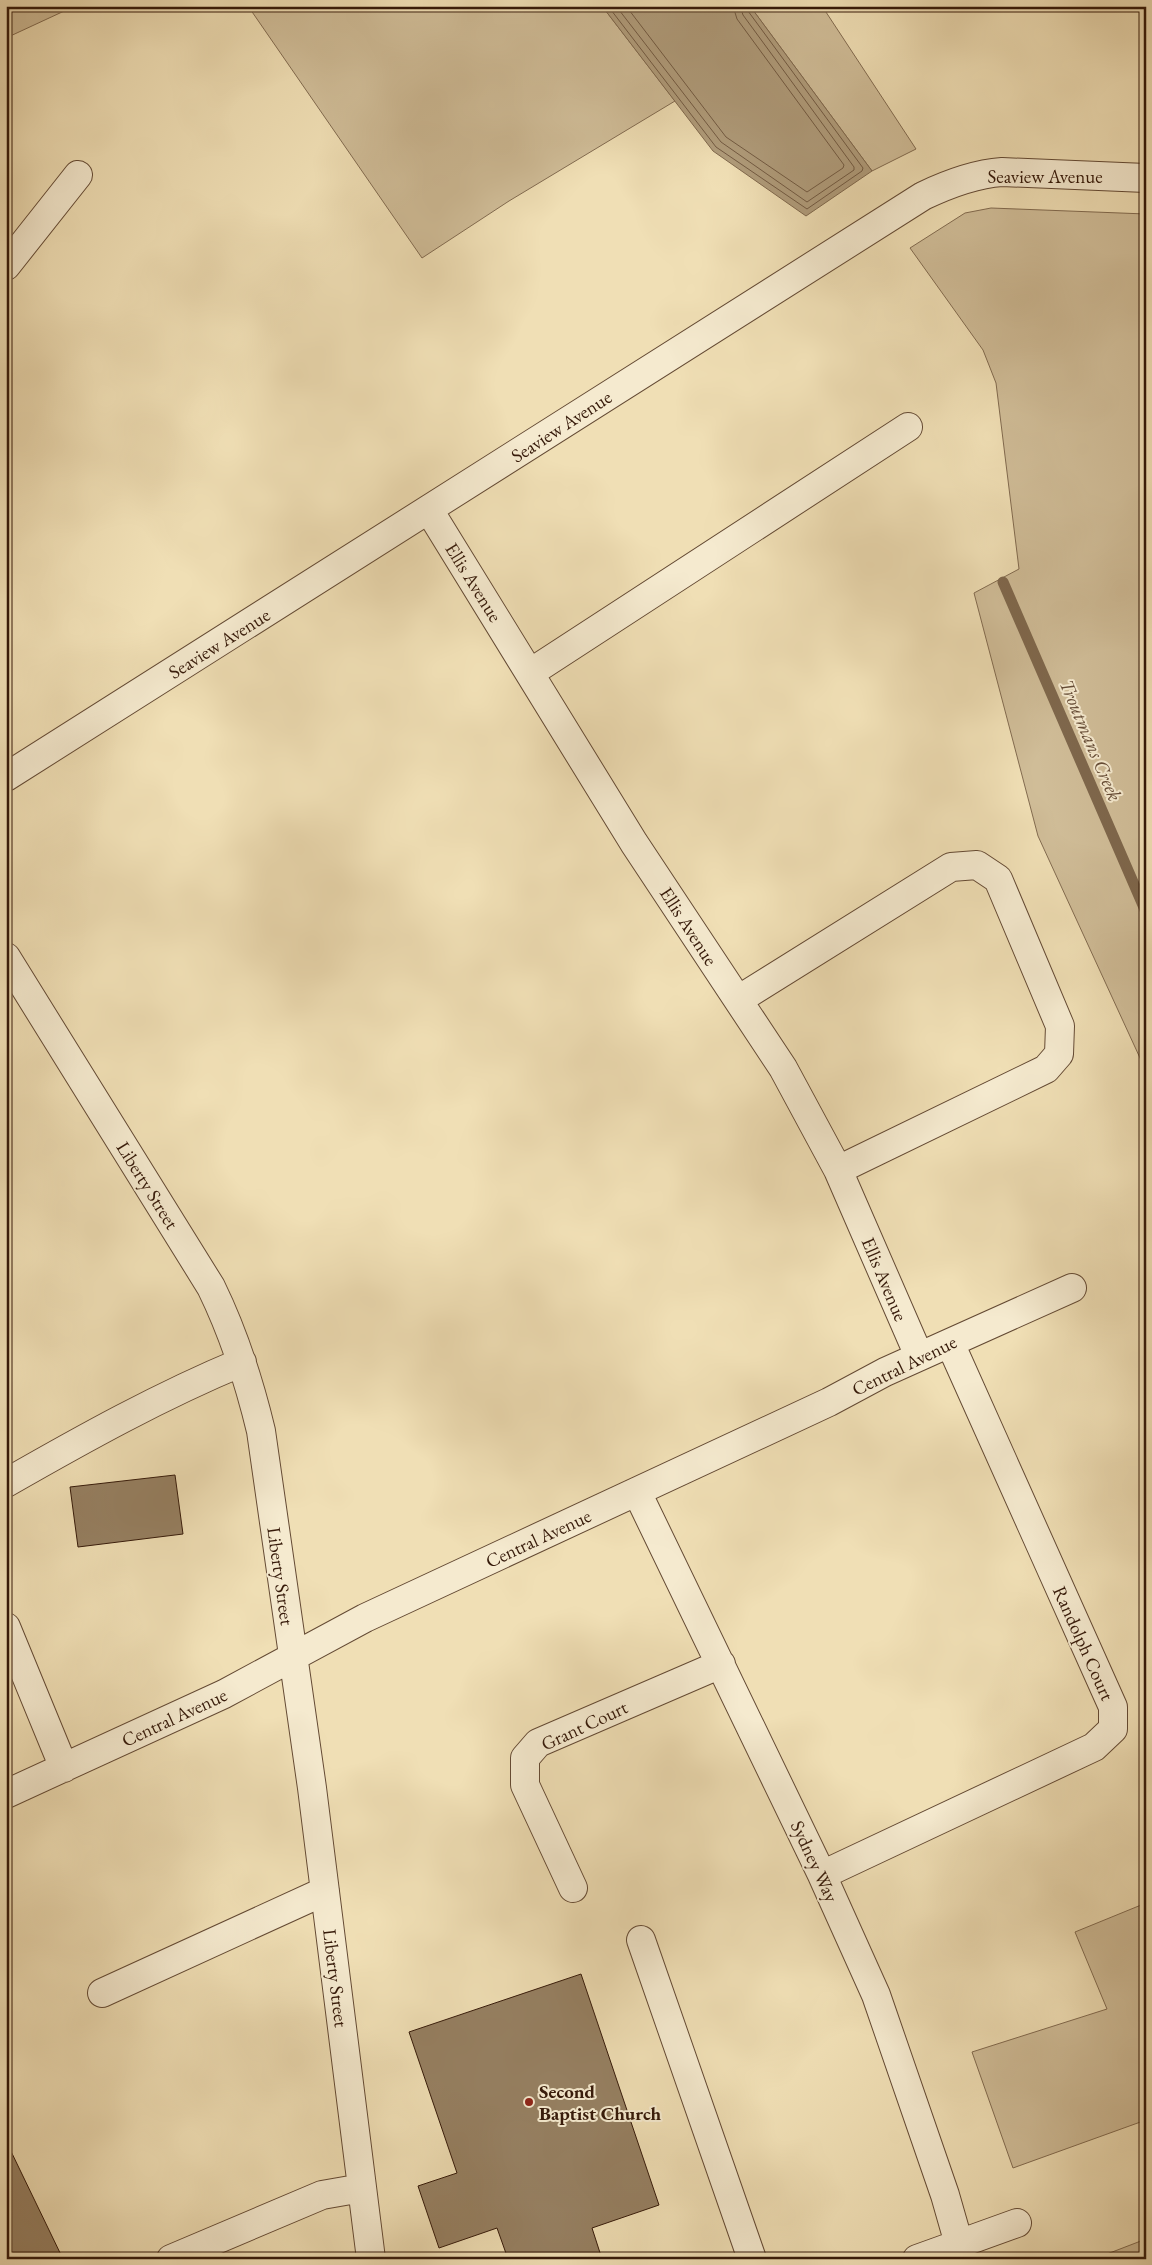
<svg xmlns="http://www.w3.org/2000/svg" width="1152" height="2265" viewBox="0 0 1152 2265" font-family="'EB Garamond',serif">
	<rect width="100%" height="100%" fill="#f0dfb5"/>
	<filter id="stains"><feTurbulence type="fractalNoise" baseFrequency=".004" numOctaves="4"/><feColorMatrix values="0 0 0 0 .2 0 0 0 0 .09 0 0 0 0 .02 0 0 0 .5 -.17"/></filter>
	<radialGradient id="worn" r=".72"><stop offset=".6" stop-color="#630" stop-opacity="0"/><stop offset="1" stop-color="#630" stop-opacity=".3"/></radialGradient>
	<path fill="#d0bd98" stroke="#826b50" d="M6,6h69l-69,32z
		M248,6h354l73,95 -166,100 -87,57z
		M750,6h72l94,143 -44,22z
		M991,208l155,6v857l-108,-235 -64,-243 45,-24 -23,-186 -13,-33 -73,-102 55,-35z
		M1146,1903v217l-133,48 -41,-116 135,-43 -32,-77z
		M1146,2239v20h-52z"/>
	<path fill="#b09c7b" stroke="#7f684d" d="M602,6h148l122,165 -66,45 -93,-65z"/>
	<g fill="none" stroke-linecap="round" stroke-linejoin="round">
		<path stroke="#725a42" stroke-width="1" d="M608,6l108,141 91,62 55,-38 1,-3 -115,-157 -1,-5
			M616,6l105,136 86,60 47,-32v-3l-111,-152 -3,-9
			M626,6l100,131 81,55 36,-24 1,-3 -107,-146 -4,-13"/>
		<path stroke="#7f684d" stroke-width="11" d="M1003,582l143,330"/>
	</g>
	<path fill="#968062" stroke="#351909" d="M175,1475l8,59 -105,13 -8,-60z
		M581,1974l78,231 -67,23 10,31h-94l-11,-31 -58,20 -21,-62 39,-13 -48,-141z
		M6,2141l57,118h-57z"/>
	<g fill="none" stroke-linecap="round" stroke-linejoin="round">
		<defs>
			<path id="minor" d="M6,266l72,-91
				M429,510l205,333 149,225 55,102 81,186
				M530,673l378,-246
				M6,777l917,-581c25,-12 51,-22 79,-24l144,6
				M6,957l205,330c23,47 38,94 50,144l51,357 59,471
				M738,1000l213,-133 26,-2 21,14 62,147 -1,28 -13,15 -208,101
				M6,1483c77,-44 154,-87 236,-121
				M637,1492l185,383 54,120 69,200 14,49
				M6,1627l58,141
				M6,1794l218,-100 141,-76 464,-216 56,-30 187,-84
				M822,1875l272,-128 19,-18v-22l-163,-364
				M573,1888l-48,-103v-27l13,-15 183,-79
				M641,1940l111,319
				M102,1993l223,-102
				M171,2259l151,-64 40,-7
				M917,2259l100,-36"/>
		</defs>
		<use href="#minor" stroke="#644a34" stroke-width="30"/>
		<use href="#minor" stroke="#f5eacf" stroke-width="28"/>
	</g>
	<circle fill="#8f2418" stroke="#f5eacf" stroke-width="2" cx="529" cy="2102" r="5"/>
	<g text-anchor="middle" stroke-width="4" stroke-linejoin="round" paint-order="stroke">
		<g font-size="19" fill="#351909" stroke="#f5eacf">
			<text x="1045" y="183">Seaview Avenue</text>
			<text transform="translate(561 426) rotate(-33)" y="7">Seaview Avenue</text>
			<text transform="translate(474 582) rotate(58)" y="7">Ellis Avenue</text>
			<text transform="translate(219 643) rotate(-32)" y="7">Seaview Avenue</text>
			<text transform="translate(689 926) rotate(57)" y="7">Ellis Avenue</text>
			<text transform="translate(148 1185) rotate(58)" y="7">Liberty Street</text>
			<text transform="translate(885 1279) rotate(67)" y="7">Ellis Avenue</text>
			<text transform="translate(904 1365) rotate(-26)" y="7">Central Avenue</text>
			<text transform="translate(538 1538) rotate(-25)" y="7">Central Avenue</text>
			<text transform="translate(281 1576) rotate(82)" y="7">Liberty Street</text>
			<text transform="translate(1084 1643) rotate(66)" y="7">Randolph Court</text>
			<text transform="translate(174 1717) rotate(-25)" y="7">Central Avenue</text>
			<text transform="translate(584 1725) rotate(-25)" y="7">Grant Court</text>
			<text transform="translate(815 1861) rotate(65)" y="7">Sydney Way</text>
			<text transform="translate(336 1978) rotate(83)" y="7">Liberty Street</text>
		</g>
		<g font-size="19" font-weight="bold" fill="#351909" stroke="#f5eacf" text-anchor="start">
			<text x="539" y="2098">Second<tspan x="539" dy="22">Baptist Church</tspan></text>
		</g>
		<g font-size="20" font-style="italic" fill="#664d37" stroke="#f5eacf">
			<text transform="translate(1091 740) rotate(67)" y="7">Troutmans Creek</text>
		</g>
	</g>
	<rect width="1152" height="2265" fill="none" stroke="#f0dfb5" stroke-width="25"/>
	<rect x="8" y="8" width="1137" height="2250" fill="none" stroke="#351909" stroke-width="2.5"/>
	<rect x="12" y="12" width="1127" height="2240" fill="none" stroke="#351909"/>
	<rect width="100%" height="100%" filter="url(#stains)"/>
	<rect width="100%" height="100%" fill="url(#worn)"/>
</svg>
